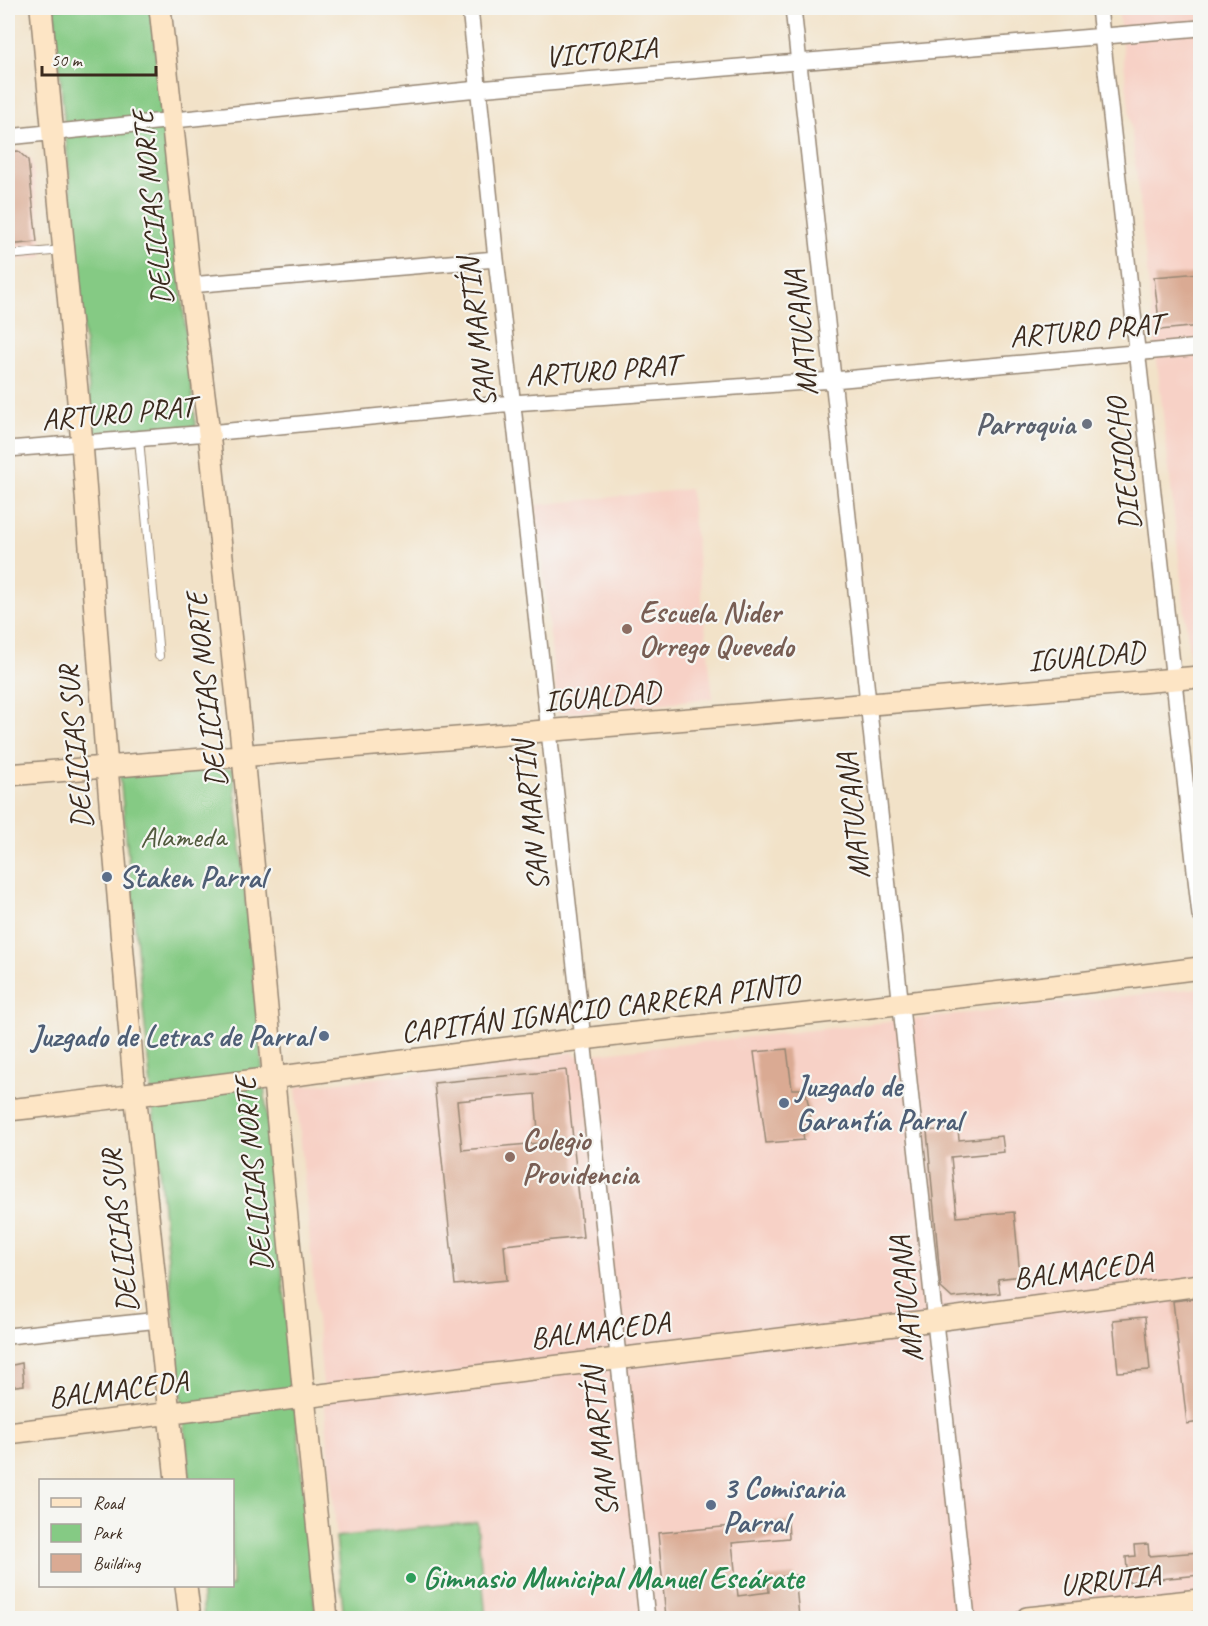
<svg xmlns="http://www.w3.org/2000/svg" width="1208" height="1626" viewBox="0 0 1208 1626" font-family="Caveat,sans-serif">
	<rect width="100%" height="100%" fill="#f6f6f2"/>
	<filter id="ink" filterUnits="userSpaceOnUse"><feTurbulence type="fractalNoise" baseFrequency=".0167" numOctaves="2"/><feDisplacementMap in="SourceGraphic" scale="12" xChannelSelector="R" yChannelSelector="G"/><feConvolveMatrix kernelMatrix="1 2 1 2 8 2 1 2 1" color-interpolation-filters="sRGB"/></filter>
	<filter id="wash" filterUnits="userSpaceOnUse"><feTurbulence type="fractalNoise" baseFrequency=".008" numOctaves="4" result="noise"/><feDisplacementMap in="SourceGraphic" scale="24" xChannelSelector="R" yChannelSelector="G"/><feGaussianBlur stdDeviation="1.35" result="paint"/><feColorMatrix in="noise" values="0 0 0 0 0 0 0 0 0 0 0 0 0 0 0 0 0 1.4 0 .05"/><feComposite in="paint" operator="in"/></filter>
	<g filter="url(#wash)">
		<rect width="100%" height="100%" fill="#f2e2c8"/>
		<path fill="#f7d1c6" d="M1118,8h82v742z
			M21,149l11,12 11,96 -35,4v-110z
			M690,489l23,209 -155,16 -22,-209z
			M1200,988v630h-856l-48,-531 126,-14v-2l152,-19 1,4z"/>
		<path fill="#85ca84" stroke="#607a51" stroke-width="1.5" d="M54,8h97l45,419 -103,7z
			M233,768l83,850h-112l-3,-32h31v-106h-42l-70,-704z
			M477,1522l9,96h-142l-8,-81z"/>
		<g id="blocks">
			<path fill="#daaa93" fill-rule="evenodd" d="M18,151l10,9 9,82 -29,3v-93z
				M1200,273v53l-40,4 -6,-53z
				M787,1049l5,40h13l6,27 -10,4 3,20 -38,3 -12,-91z
				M566,1070l17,167 -79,8 3,35 -52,5 -21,-202zM535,1094l4,49 -77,7 -5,-49z
				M958,1128l1,12 43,-4 2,16 -53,5 6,60 57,-5 6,64 -22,3 2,14 -48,5 -11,-10 -14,-157z
				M1200,1298v124l-13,2 -14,-123z
				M1145,1317l5,53 -32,2 -5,-52z
				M22,1363l2,22 -16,2v-21z
				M788,1521l1,17 -57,5 6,53 31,-4 -1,-14 27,-3 4,42 -19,1h-114l-8,-85z
				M1148,1544l1,12 51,-4v23l-72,7 -2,-25 9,-1 -1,-11z"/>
		</g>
	</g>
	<g filter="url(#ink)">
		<use href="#blocks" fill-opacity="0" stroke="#968673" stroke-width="1.5"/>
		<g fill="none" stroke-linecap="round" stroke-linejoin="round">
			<defs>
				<path id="lane" d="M8,255l55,-5
					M139,439l20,217"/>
				<path id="street" d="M470,8l26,251 18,156 133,1203
					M793,8l174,1610
					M1099,8l101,907
					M8,137l470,-48 722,-61
					M190,285l306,-26
					M8,449l201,-16 304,-30 320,-23 367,-33
					M8,1336l151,-16"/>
				<path id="secondary" d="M41,8l41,435 25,324 27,315 42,398
					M160,8l30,277 19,148 34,323 61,641 23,221
					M8,775l1192,-98
					M8,1110c192,-21 383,-49 575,-71 206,-24 412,-44 617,-71
					M8,1433l928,-113 264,-35
					M186,1586l4,32
					M1027,1618l173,-18"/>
			</defs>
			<use href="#lane" stroke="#968673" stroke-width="10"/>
			<use href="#street" stroke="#968673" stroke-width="18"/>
			<use href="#secondary" stroke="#968673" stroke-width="24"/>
			<use href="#lane" stroke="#fff" stroke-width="8"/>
			<use href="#street" stroke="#fff" stroke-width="15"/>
			<use href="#secondary" stroke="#fde5c5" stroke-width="21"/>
		</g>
	</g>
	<circle fill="#6b7280" stroke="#f6f6f2" stroke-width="2" cx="1087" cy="424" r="6"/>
	<g fill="#8d6e63" stroke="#f6f6f2" stroke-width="2">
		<circle cx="627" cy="629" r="6"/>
		<circle cx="510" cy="1157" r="6"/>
	</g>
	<g fill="#5c6f8a" stroke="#f6f6f2" stroke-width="2">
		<circle cx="107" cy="877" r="6"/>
		<circle cx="324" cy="1036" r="6"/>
		<circle cx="784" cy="1103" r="6"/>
		<circle cx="711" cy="1505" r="6"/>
	</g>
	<circle fill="#2e9e5b" stroke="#f6f6f2" stroke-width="2" cx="411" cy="1578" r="6"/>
	<g text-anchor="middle" stroke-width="4.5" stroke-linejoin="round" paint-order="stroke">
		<g font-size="30" fill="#3b2a1e" stroke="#f6f6f2">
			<text transform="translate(601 52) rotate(-5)" y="10">VICTORIA</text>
			<text transform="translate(152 208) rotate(-96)" y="10">DELICIAS NORTE</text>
			<text transform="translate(1086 330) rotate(-5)" y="10">ARTURO PRAT</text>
			<text transform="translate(477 333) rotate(-97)" y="10">SAN MARTÍN</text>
			<text transform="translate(801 333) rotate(-96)" y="10">MATUCANA</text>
			<text transform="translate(602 370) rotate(-4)" y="10">ARTURO PRAT</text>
			<text transform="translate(118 413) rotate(-5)" y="10">ARTURO PRAT</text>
			<text transform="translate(1123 464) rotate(-96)" y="10">DIECIOCHO</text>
			<text transform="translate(1086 656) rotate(-5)" y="10">IGUALDAD</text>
			<text transform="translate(206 690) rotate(-96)" y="10">DELICIAS NORTE</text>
			<text transform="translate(602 696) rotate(-5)" y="10">IGUALDAD</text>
			<text transform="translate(75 747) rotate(-95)" y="10">DELICIAS SUR</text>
			<text transform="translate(531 816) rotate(-96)" y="10">SAN MARTÍN</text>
			<text transform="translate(853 816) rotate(-96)" y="10">MATUCANA</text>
			<text transform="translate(600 1008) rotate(-7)" y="10">CAPITÁN IGNACIO CARRERA PINTO</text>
			<text transform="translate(253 1174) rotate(-95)" y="10">DELICIAS NORTE</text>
			<text transform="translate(119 1231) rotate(-96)" y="10">DELICIAS SUR</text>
			<text transform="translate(1083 1270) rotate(-7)" y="10">BALMACEDA</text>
			<text transform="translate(906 1299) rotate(-96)" y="10">MATUCANA</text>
			<text transform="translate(600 1330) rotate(-7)" y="10">BALMACEDA</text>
			<text transform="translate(118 1389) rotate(-7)" y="10">BALMACEDA</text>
			<text transform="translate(600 1442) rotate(-96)" y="10">SAN MARTÍN</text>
			<text transform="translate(1110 1580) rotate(-6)" y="10">URRUTIA</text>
		</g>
		<g font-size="30" font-weight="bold" fill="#5b616d" stroke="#f6f6f2" text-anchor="end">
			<text x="1075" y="434">Parroquia</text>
		</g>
		<g font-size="30" font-weight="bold" fill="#785e54" stroke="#f6f6f2" text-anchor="start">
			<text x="639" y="622">Escuela Nider<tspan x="639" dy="34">Orrego Quevedo</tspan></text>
			<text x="522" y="1150">Colegio<tspan x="522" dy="34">Providencia</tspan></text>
		</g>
		<g font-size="30" fill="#515a3d" stroke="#f6f6f2">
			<text x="183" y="846">Alameda</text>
		</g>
		<g font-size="30" font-weight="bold" fill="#4e5e75" stroke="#f6f6f2" text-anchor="start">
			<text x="119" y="887">Staken Parral</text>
			<text x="312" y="1046" text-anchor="end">Juzgado de Letras de Parral</text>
			<text x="796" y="1096">Juzgado de<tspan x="796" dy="34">Garantía Parral</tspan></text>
			<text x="723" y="1498">3 Comisaria<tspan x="723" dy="34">Parral</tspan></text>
		</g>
		<g font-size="30" font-weight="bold" fill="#27864d" stroke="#f6f6f2" text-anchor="start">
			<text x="423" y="1588">Gimnasio Municipal Manuel Escárate</text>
		</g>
	</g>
	<rect width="1208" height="1626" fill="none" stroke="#f6f6f2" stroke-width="30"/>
	<rect x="39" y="1479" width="195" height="108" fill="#f6f6f2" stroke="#aba49d" stroke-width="1.5"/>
	<rect x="51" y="1498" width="30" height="9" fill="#fde5c5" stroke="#aba49d" stroke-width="1.5"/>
	<text x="93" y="1509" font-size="18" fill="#3b2a1e">Road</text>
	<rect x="51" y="1524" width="30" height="18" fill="#85ca84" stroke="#aba49d" stroke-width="1.5"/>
	<text x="93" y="1539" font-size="18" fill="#3b2a1e">Park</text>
	<rect x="51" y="1554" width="30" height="18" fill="#daaa93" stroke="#aba49d" stroke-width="1.5"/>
	<text x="93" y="1569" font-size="18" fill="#3b2a1e">Building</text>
	<path d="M42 66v9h114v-9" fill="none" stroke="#3b2a1e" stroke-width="3"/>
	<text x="51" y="66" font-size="18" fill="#3b2a1e" stroke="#f6f6f2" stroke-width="4.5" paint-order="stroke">50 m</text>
</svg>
